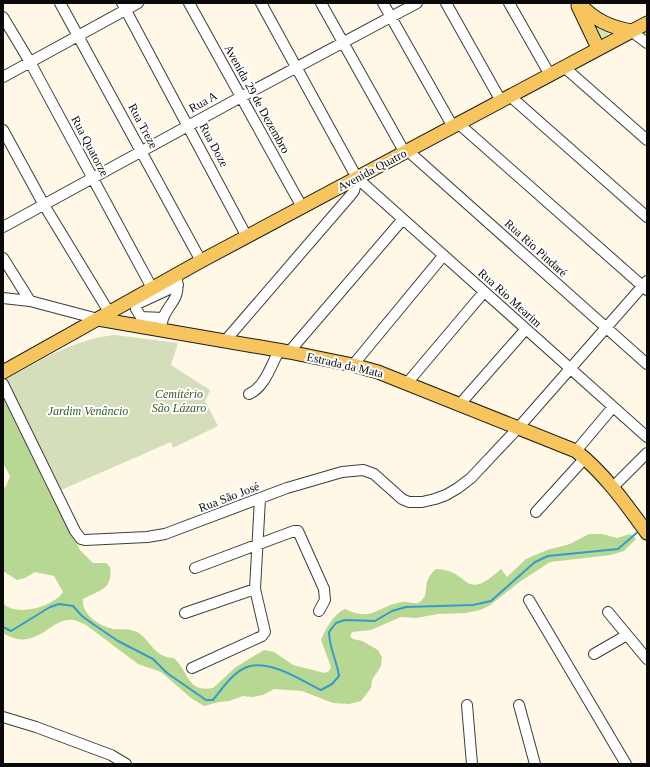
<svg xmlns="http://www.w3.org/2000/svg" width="650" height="767" viewBox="0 0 650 767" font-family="Georgia,serif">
	<rect width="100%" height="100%" fill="#fff8e6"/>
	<path fill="#d2e7b2" d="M593,20l14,11 2,5 -10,5 -10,-19z"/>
	<path fill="#b7d892" d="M3,396l77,154 13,13h13l4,4c3,23 -10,23 -27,32 -2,15 16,27 30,30 8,1 16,-1 24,3 14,8 17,26 37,26 15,14 13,35 39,30l23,-21 28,-17 10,2 19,13 32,8 4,-2 2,-4 -10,-27c4,-11 13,-26 24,-31 28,14 33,-4 58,-7 6,-1 13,4 18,-1 10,-9 -1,-18 15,-32 36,1 26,35 65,0l6,8 19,-18 21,-9 23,-6 19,-10h13l15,4 13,-4 6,5 -12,12 -13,4 -61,7 -29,19 -32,25 -9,4 -14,3 -28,1 -22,4 -15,-1 -30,13 -19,2 -2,4 3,3 9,2 16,9 4,7 -1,9 -9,14 -1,8 -10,13 -12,3 -16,-1 -31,-12 -28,-2 -11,6 -10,2 -10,-1 -14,5 -10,1 -15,4 -13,-8 -30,-26 -23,-8 -52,-39c-4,-2 -8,-4 -12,-5 -25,-3 -37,34 -71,13v-30c12,15 52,3 60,-11l-9,-16 -19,-4 -10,6 -8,2 -14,-9v-82l3,-3 4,-10 -7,-13z"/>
	<path fill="#d5deba" d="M115,335l63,8 -7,22 39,25 -5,11 13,25 -45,22 -2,-6 -110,48 -57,-110c36,-19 70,-41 111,-45z"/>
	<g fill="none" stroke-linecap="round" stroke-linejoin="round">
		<path stroke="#349bcb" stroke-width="2" d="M3,627l8,4 39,-24 9,-3 14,2 9,10 11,8 25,17 35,18 14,14 39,27h7c9,-11 20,-28 34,-33 23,-8 53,13 74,23l11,-6 7,-8c-2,-15 -10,-28 -10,-44l7,-9 9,-3 30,1 17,-10 14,-4 67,-2 18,-4 44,-39 13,-6 70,-7 22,-19"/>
		<defs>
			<path id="minor" d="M60,3l141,258
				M122,3l125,234
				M189,3l113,204
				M261,3l96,175 290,259
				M321,3l84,150
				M383,3l70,124
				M446,3l55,98
				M509,3l41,72
				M3,17l27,45 122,226
				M631,31l16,12
				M564,67l83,73
				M3,77l135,-74
				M510,96l137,121
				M459,124l188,166
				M3,130l41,75 65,107
				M408,151l239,213
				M3,227l238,-130 176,-94
				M3,258l27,43
				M3,298l27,3 68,18
				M163,318l-22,-1 -5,-8 1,-5 41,-19
				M162,323c2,-17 19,-21 15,-43
				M225,341l125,-145 4,-5 3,-13
				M289,352l114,-133
				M353,365l90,-109
				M408,382l76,-90
				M3,384l72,147 6,8 4,1 62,-3 18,-3 122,-46 55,-16 21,-2 11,4 28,25 7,3h13l13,-3 11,-4 12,-7 13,-10 48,-51 128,-146
				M249,394c16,-7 22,-29 30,-43
				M460,404l66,-75
				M576,451l37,-44
				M613,487l34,-34
				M536,512l49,-54
				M195,568l99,-37h4l26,58 1,11 -6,11
				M529,600l97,164
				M608,612l39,47
				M185,613l70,-24
				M594,654l33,-19
				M192,668l70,-32 3,-4 -10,-43 5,-90
				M467,705l5,59
				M519,705l16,59
				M3,717l33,10 75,28 15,9"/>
			<path id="major" d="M579,3c15,17 31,24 52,28
				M578,6l20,42
				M98,319l191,33 64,13 25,7 198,79c29,23 50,53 71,82
				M3,372l198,-111 446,-238"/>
		</defs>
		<use href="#minor" stroke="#3d3d3d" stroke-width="12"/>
		<use href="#major" stroke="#1b1b1b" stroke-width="15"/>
		<use href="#minor" stroke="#fff" stroke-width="10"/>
		<use href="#major" stroke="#f7c55e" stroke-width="13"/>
	</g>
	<g text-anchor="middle" stroke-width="4" stroke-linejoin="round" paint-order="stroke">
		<g font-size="12" fill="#0a0a0a" stroke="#fff">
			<text transform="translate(257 99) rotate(61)" y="4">Avenida 29 de Dezembro</text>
			<text transform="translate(203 102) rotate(-29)" y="4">Rua A</text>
			<text transform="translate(143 126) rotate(62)" y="4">Rua Treze</text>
			<text transform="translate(214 145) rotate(62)" y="4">Rua Doze</text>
			<text transform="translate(90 146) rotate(62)" y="4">Rua Quatorze</text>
			<text transform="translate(372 170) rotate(-28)" y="4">Avenida Quatro</text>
			<text transform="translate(536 248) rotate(42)" y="4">Rua Rio Pindaré</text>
			<text transform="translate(510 298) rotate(42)" y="4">Rua Rio Mearim</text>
			<text transform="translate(345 365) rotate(13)" y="4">Estrada da Mata</text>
			<text transform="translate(229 497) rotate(-21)" y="4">Rua São José</text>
		</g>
		<g font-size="12" font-style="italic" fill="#305f1c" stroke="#fff">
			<text x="179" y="398">Cemitério<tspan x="179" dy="14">São Lázaro</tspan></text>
			<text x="88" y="415">Jardim Venâncio</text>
		</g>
	</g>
	<rect width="650" height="767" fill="none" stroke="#0a0a0a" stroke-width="8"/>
</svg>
